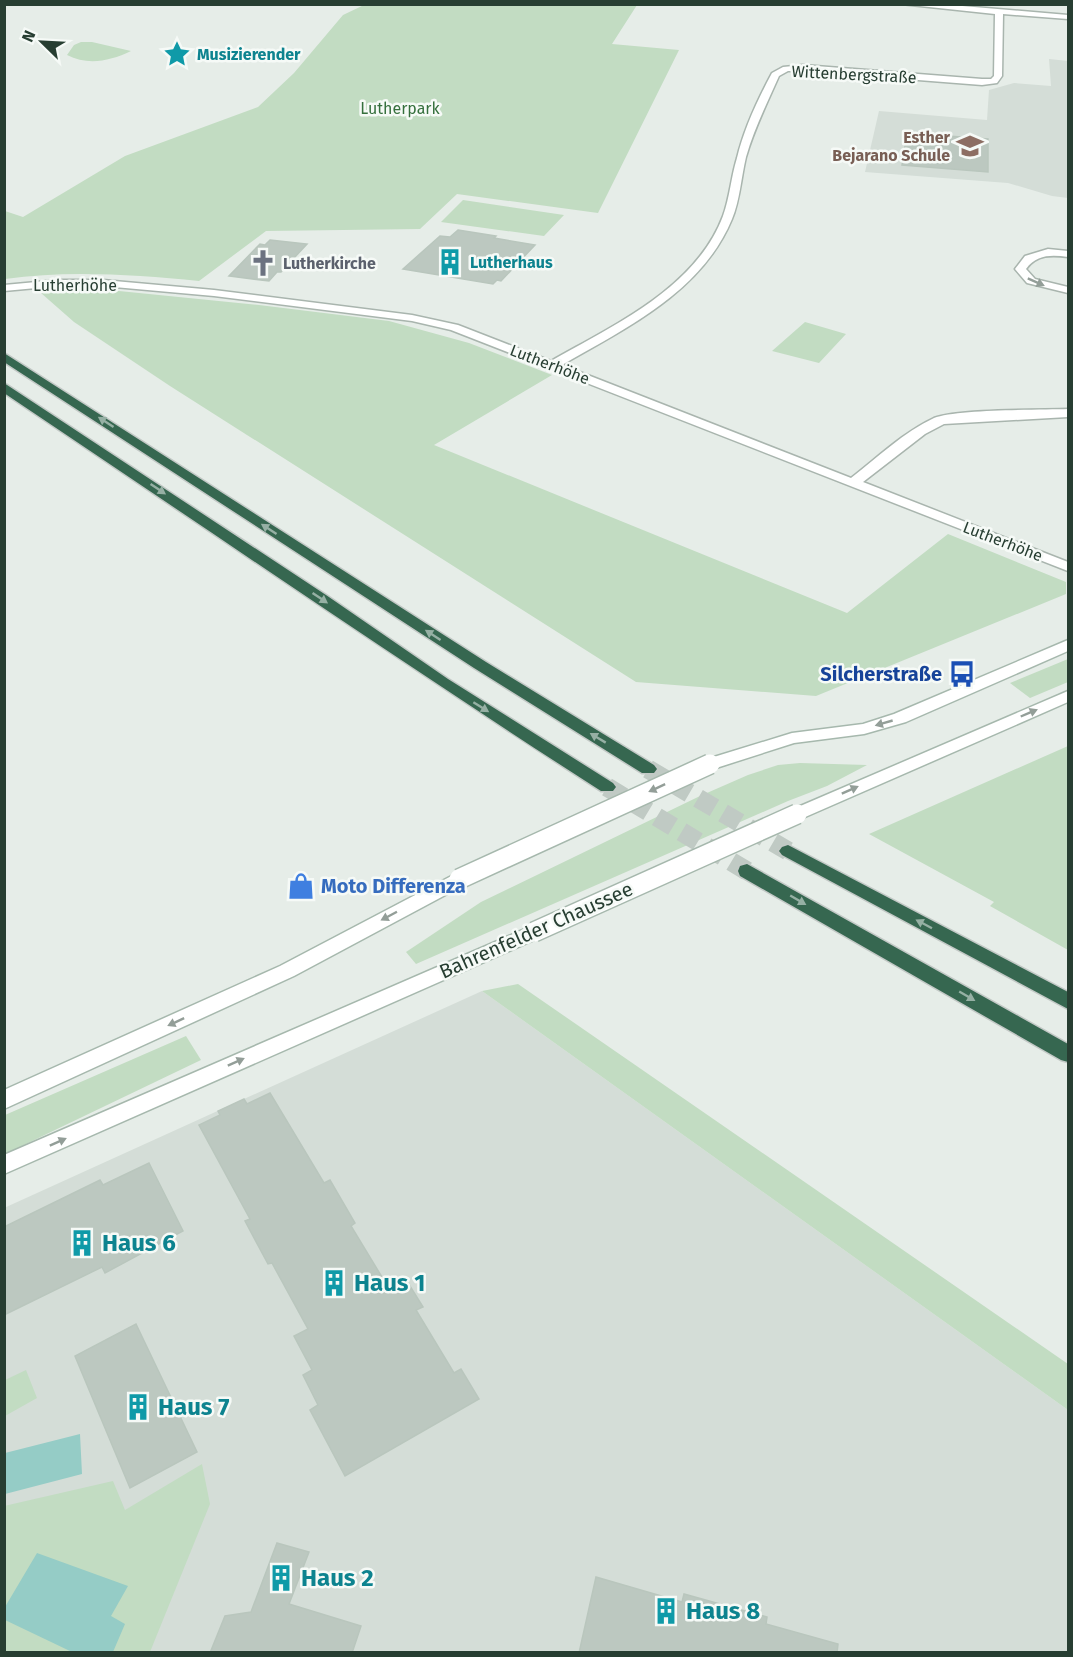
<svg xmlns="http://www.w3.org/2000/svg" width="1073" height="1657" viewBox="0 0 1073 1657" font-family="'Fira Sans',sans-serif">
	<rect width="100%" height="100%" fill="#e6ede8"/>
	<path fill="#d4ddd7" d="M1049,59l19,2v137l-16,-2 -44,-13 -143,-11 14,-61 108,9 2,-30 25,-7 37,3z
		M482,991l586,419v242h-1063l-1,-444z"/>
	<path fill="#c2dcc2" d="M364,5h273l-25,39 67,6 -81,163 -141,-19 -37,35 -154,2 -67,50c-64,-6 -130,-11 -194,-2v-68l18,6 102,-61 133,-49 36,-34 49,-58z
		M81,42h11l39,9c-21,10 -43,15 -64,4l7,-10z
		M463,200l101,15 -20,21 -103,-14z
		M77,289l42,2 140,14 130,16 80,22 83,32 -118,70 413,168 101,-79 118,48v12l-250,102 -180,-14 -466,-296 -96,-64 -33,-29z
		M805,322l41,12 -27,29 -47,-12z
		M1068,659v23l-38,16 -20,-15z
		M1068,746v204l-78,-44 4,-4 -125,-68z
		M800,763l67,2 -40,21 -39,15 -372,163 -10,-12 75,-50 219,-106 48,-21 30,-10z
		M518,984l550,380v46l-586,-419z
		M186,1036l15,24 -196,94v-39z
		M26,1370l11,28 -32,18v-36z
		M202,1464l8,40 -60,148h-145l-1,-146 109,-25 12,29z"/>
	<path fill="#95ccc6" d="M80,1434l2,40 -77,20v-41z
		M37,1553l91,33 -17,30 14,8 -12,28h-41l-67,-32v-13z"/>
	<path fill="#bcc8c0" stroke="#b9c6bd" stroke-width="1.5" d="M907,133l81,6v33l-86,-7z
		M458,230l38,6 -2,2 41,7 -34,36 -4,-1 -4,4 -90,-15 37,-33 10,1z
		M270,240l37,4 -26,28h-4l-8,9 -40,-5 31,-32 5,1z
		M270,1093l54,90 6,-3 25,43 -4,3 37,61 17,-9 18,29 -7,3 38,63 7,-4 18,30 -134,77 -35,-66 8,-5 -15,-30 9,-5 -18,-34 14,-7 -36,-66 -4,1 -23,-43 5,-2 -51,-94 21,-10 -2,-4 26,-12 3,5z
		M149,1163l34,68 -78,42 -3,-6 -98,48v-88l96,-47 3,5z
		M136,1324l61,128 -67,36 -55,-132z
		M277,1543l32,9 -20,52 72,22 -9,27h-142l15,-37 26,-4z
		M596,1577l86,25 2,-8 83,23 -1,7 72,20 -1,9h-258z"/>
	<g fill="none" stroke-linecap="round" stroke-linejoin="round">
		<path stroke="#c0cac4" stroke-width="19" stroke-dasharray="19 10" stroke-linecap="butt" d="M648,769l140,82
			M607,787l140,84"/>
		<defs>
			<path id="street" d="M901,4h38l129,11v4l-65,-5 -1,62 -5,7 -15,2 -179,-14h-15l-9,5c-12,27 -25,53 -33,81 -5,21 -6,43 -14,62 -30,73 -106,109 -170,146l289,113c27,-21 53,-46 83,-60 22,-9 107,-8 134,-9v8l-124,7 -19,10 -62,48 205,80v9l-617,-241 -39,-9 -198,-25 -111,-10h-45l-54,5v-6l54,-5h45l111,10 198,25 46,10 93,36c63,-36 145,-73 172,-145 7,-19 8,-39 14,-58 7,-29 21,-59 35,-85l11,-6 20,-2 179,14h9l3,-3 1,-62z
				M1048,249l20,2v6c-16,-2 -31,-3 -42,12l9,10 33,8v6l-41,-10 -12,-14 10,-13z"/>
			<path id="secondary" d="M1068,640v11l-162,71 -42,12 -70,9 -84,27 -6,-2 -3,-4 3,-4 88,-27 71,-9 31,-10z
				M1068,691v11l-265,116h-12l-3,-4 3,-4z
				M459,872l7,2 2,5 -2,5 -172,92 -290,133v-19l276,-124z
				M534,925l7,2 3,5 -3,5 -537,237v-19z"/>
			<path id="highway" d="M4,353l482,309 168,103 3,4 -3,4h-12l-168,-105 -470,-306z
				M4,383l322,212 122,84 165,104 3,4 -3,4h-12c-201,-129 -398,-265 -597,-398z
				M788,845l280,147v17l-286,-154 -3,-4 3,-4z
				M747,864l321,180v18l-7,-2 -321,-184 -2,-5 2,-5z"/>
		</defs>
		<use href="#street" stroke="#a9b5ae" stroke-width="3"/>
		<use href="#secondary" stroke="#a6b8ad" stroke-width="3"/>
		<use href="#highway" stroke="#c3c9c6" stroke-width="3"/>
		<use href="#street" fill="#fff" fill-rule="evenodd"/>
		<use href="#secondary" fill="#fff" fill-rule="evenodd"/>
		<use href="#highway" fill="#366750" fill-rule="evenodd"/>
		<defs>
			<path id="secondary-bridge" d="M459,879l251,-115
				M534,932l263,-118"/>
		</defs>
		<use href="#secondary-bridge" stroke="#a6b8ad" stroke-width="22" stroke-linecap="butt"/>
		<use href="#secondary-bridge" stroke="#fff" stroke-width="19"/>
	</g>
	<defs><path id="oneway-solid" d="M-6-.8H1V-3.2L6.5 0L1 3.2V.8H-6Z" transform="scale(1.5)"/></defs>
	<g fill="#939e98">
		<use href="#oneway-solid" transform="translate(1036 282) rotate(24)"/>
		<use href="#oneway-solid" transform="translate(1029 713) rotate(-23)"/>
		<use href="#oneway-solid" transform="translate(884 723) rotate(164)"/>
		<use href="#oneway-solid" transform="translate(657 788) rotate(155)"/>
		<use href="#oneway-solid" transform="translate(850 790) rotate(-24)"/>
		<use href="#oneway-solid" transform="translate(389 916) rotate(152)"/>
		<use href="#oneway-solid" transform="translate(176 1022) rotate(155)"/>
		<use href="#oneway-solid" transform="translate(236 1062) rotate(-24)"/>
		<use href="#oneway-solid" transform="translate(58 1142) rotate(-24)"/>
	</g>
	<g fill="#96b0a4">
		<use href="#oneway-solid" transform="translate(106 422) rotate(-147)"/>
		<use href="#oneway-solid" transform="translate(158 489) rotate(34)"/>
		<use href="#oneway-solid" transform="translate(269 529) rotate(-147)"/>
		<use href="#oneway-solid" transform="translate(320 598) rotate(34)"/>
		<use href="#oneway-solid" transform="translate(433 635) rotate(-147)"/>
		<use href="#oneway-solid" transform="translate(481 707) rotate(32)"/>
		<use href="#oneway-solid" transform="translate(598 738) rotate(-149)"/>
		<use href="#oneway-solid" transform="translate(798 900) rotate(30)"/>
		<use href="#oneway-solid" transform="translate(924 924) rotate(-152)"/>
		<use href="#oneway-solid" transform="translate(967 996) rotate(30)"/>
	</g>
	<defs>
		<symbol id="sight-bare" viewBox="-9 -9 18 18"><path d="M0-6L1.8-2.2L6-1.7L2.9 1.2L3.7 5.4L0 3.3L-3.7 5.4L-2.9 1.2L-6-1.7L-1.8-2.2Z" fill="#0f9aa8" stroke="#f6faf7" stroke-width="2.5" paint-order="stroke"/></symbol>
		<symbol id="school-bare" viewBox="-9 -9 18 18"><path d="M0-5L7-2L0 1L-7-2ZM-4 1L0 2.5L4 1V4Q0 6-4 4Z" fill="#8d6e63" stroke="#f6faf7" stroke-width="2.5" paint-order="stroke"/></symbol>
		<symbol id="building-bare" viewBox="-9 -9 18 18"><path d="M-4-6H4V6H1V3H-1V6H-4ZM-2.5-4.3h1.7v1.8h-1.7ZM.8-4.3h1.7v1.8H.8ZM-2.5-1h1.7V.8h-1.7ZM.8-1h1.7V.8H.8Z" fill="#0f9aa8" stroke="#f6faf7" stroke-width="2.5" paint-order="stroke"/></symbol>
		<symbol id="church-bare" viewBox="-9 -9 18 18"><path d="M-1.2-6h2.4v3.5h3.3v2.4h-3.3V6h-2.4V-.1h-3.3v-2.4h3.3Z" fill="#6b7280" stroke="#f6faf7" stroke-width="2.5" paint-order="stroke"/></symbol>
		<symbol id="bus-bare" viewBox="-9 -9 18 18"><path d="M-5-6H5V4H4V6H2V4H-2V6H-4V4H-5ZM-3.5-4V0h7V-4ZM-3.5 1.2v1.5H-2V1.2ZM2 1.2v1.5H3.5V1.2Z" fill="#1a4fb4" stroke="#f6faf7" stroke-width="2.5" paint-order="stroke"/></symbol>
		<symbol id="shop-bare" viewBox="-9 -9 18 18"><path d="M-5-2.5h2.3a2.7 3.5 0 0 1 5.4 0H5L5.5 6h-11ZM-1.5-2.5h3a1.5 2.3 0 0 0-3 0Z" fill="#3f7fe0" stroke="#f6faf7" stroke-width="2.5" paint-order="stroke"/></symbol>
	</defs>
	<g fill-rule="evenodd">
		<use href="#sight-bare" x="158" y="35" width="38" height="38"/>
		<use href="#school-bare" x="951" y="127" width="38" height="38"/>
		<use href="#building-bare" x="431" y="243" width="38" height="38"/>
		<use href="#church-bare" x="244" y="244" width="38" height="38"/>
		<use href="#bus-bare" x="943" y="655" width="38" height="38"/>
		<use href="#shop-bare" x="282" y="867" width="38" height="38"/>
		<use href="#building-bare" x="63" y="1224" width="38" height="38"/>
		<use href="#building-bare" x="315" y="1264" width="38" height="38"/>
		<use href="#building-bare" x="119" y="1388" width="38" height="38"/>
		<use href="#building-bare" x="262" y="1559" width="38" height="38"/>
		<use href="#building-bare" x="647" y="1592" width="38" height="38"/>
	</g>
	<g text-anchor="middle" stroke-width="5" stroke-linejoin="round" paint-order="stroke">
		<g font-size="16" font-weight="bold" fill="#0d838f" stroke="#f6faf7" text-anchor="start">
			<text x="197" y="60">Musizierender</text>
			<text x="470" y="268">Lutherhaus</text>
		</g>
		<g font-size="16" fill="#273e32" stroke="#f6faf7">
			<text transform="translate(854 74) rotate(3)" y="6">Wittenbergstraße</text>
			<text x="75" y="291">Lutherhöhe</text>
			<text transform="translate(550 364) rotate(21)" y="6">Lutherhöhe</text>
			<text transform="translate(1003 541) rotate(21)" y="6">Lutherhöhe</text>
		</g>
		<g font-size="16" fill="#35703d" stroke="#f6faf7">
			<text x="400" y="114">Lutherpark</text>
		</g>
		<g font-size="16" font-weight="bold" fill="#785e54" stroke="#f6faf7" text-anchor="end">
			<text x="950" y="143">Esther<tspan x="950" dy="18">Bejarano Schule</tspan></text>
		</g>
		<g font-size="16" font-weight="bold" fill="#5b616d" stroke="#f6faf7" text-anchor="start">
			<text x="283" y="269">Lutherkirche</text>
		</g>
		<g font-size="20" font-weight="bold" fill="#164399" stroke="#f6faf7" text-anchor="end">
			<text x="942" y="681">Silcherstraße</text>
		</g>
		<g font-size="20" font-weight="bold" fill="#366cbe" stroke="#f6faf7" text-anchor="start">
			<text x="321" y="893">Moto Differenza</text>
		</g>
		<g font-size="20" fill="#273e32" stroke="#f6faf7">
			<text transform="translate(536 930) rotate(-24)" y="7">Bahrenfelder Chaussee</text>
		</g>
		<g font-size="24" font-weight="bold" fill="#0d838f" stroke="#f6faf7" text-anchor="start">
			<text x="102" y="1251">Haus 6</text>
			<text x="354" y="1291">Haus 1</text>
			<text x="158" y="1415">Haus 7</text>
			<text x="301" y="1586">Haus 2</text>
			<text x="686" y="1619">Haus 8</text>
		</g>
	</g>
	<rect width="1073" height="1657" fill="none" stroke="#273e32" stroke-width="12"/>
	<g transform="translate(42 42) rotate(294)" stroke="#f6faf7" stroke-width="4.5" paint-order="stroke">
	<path d="M0-4.5L10 22L0 15L-10 22Z" fill="#273e32"/>
	<text y="-9" font-size="16" font-weight="bold" text-anchor="middle" fill="#273e32">N</text>
	</g>
</svg>
